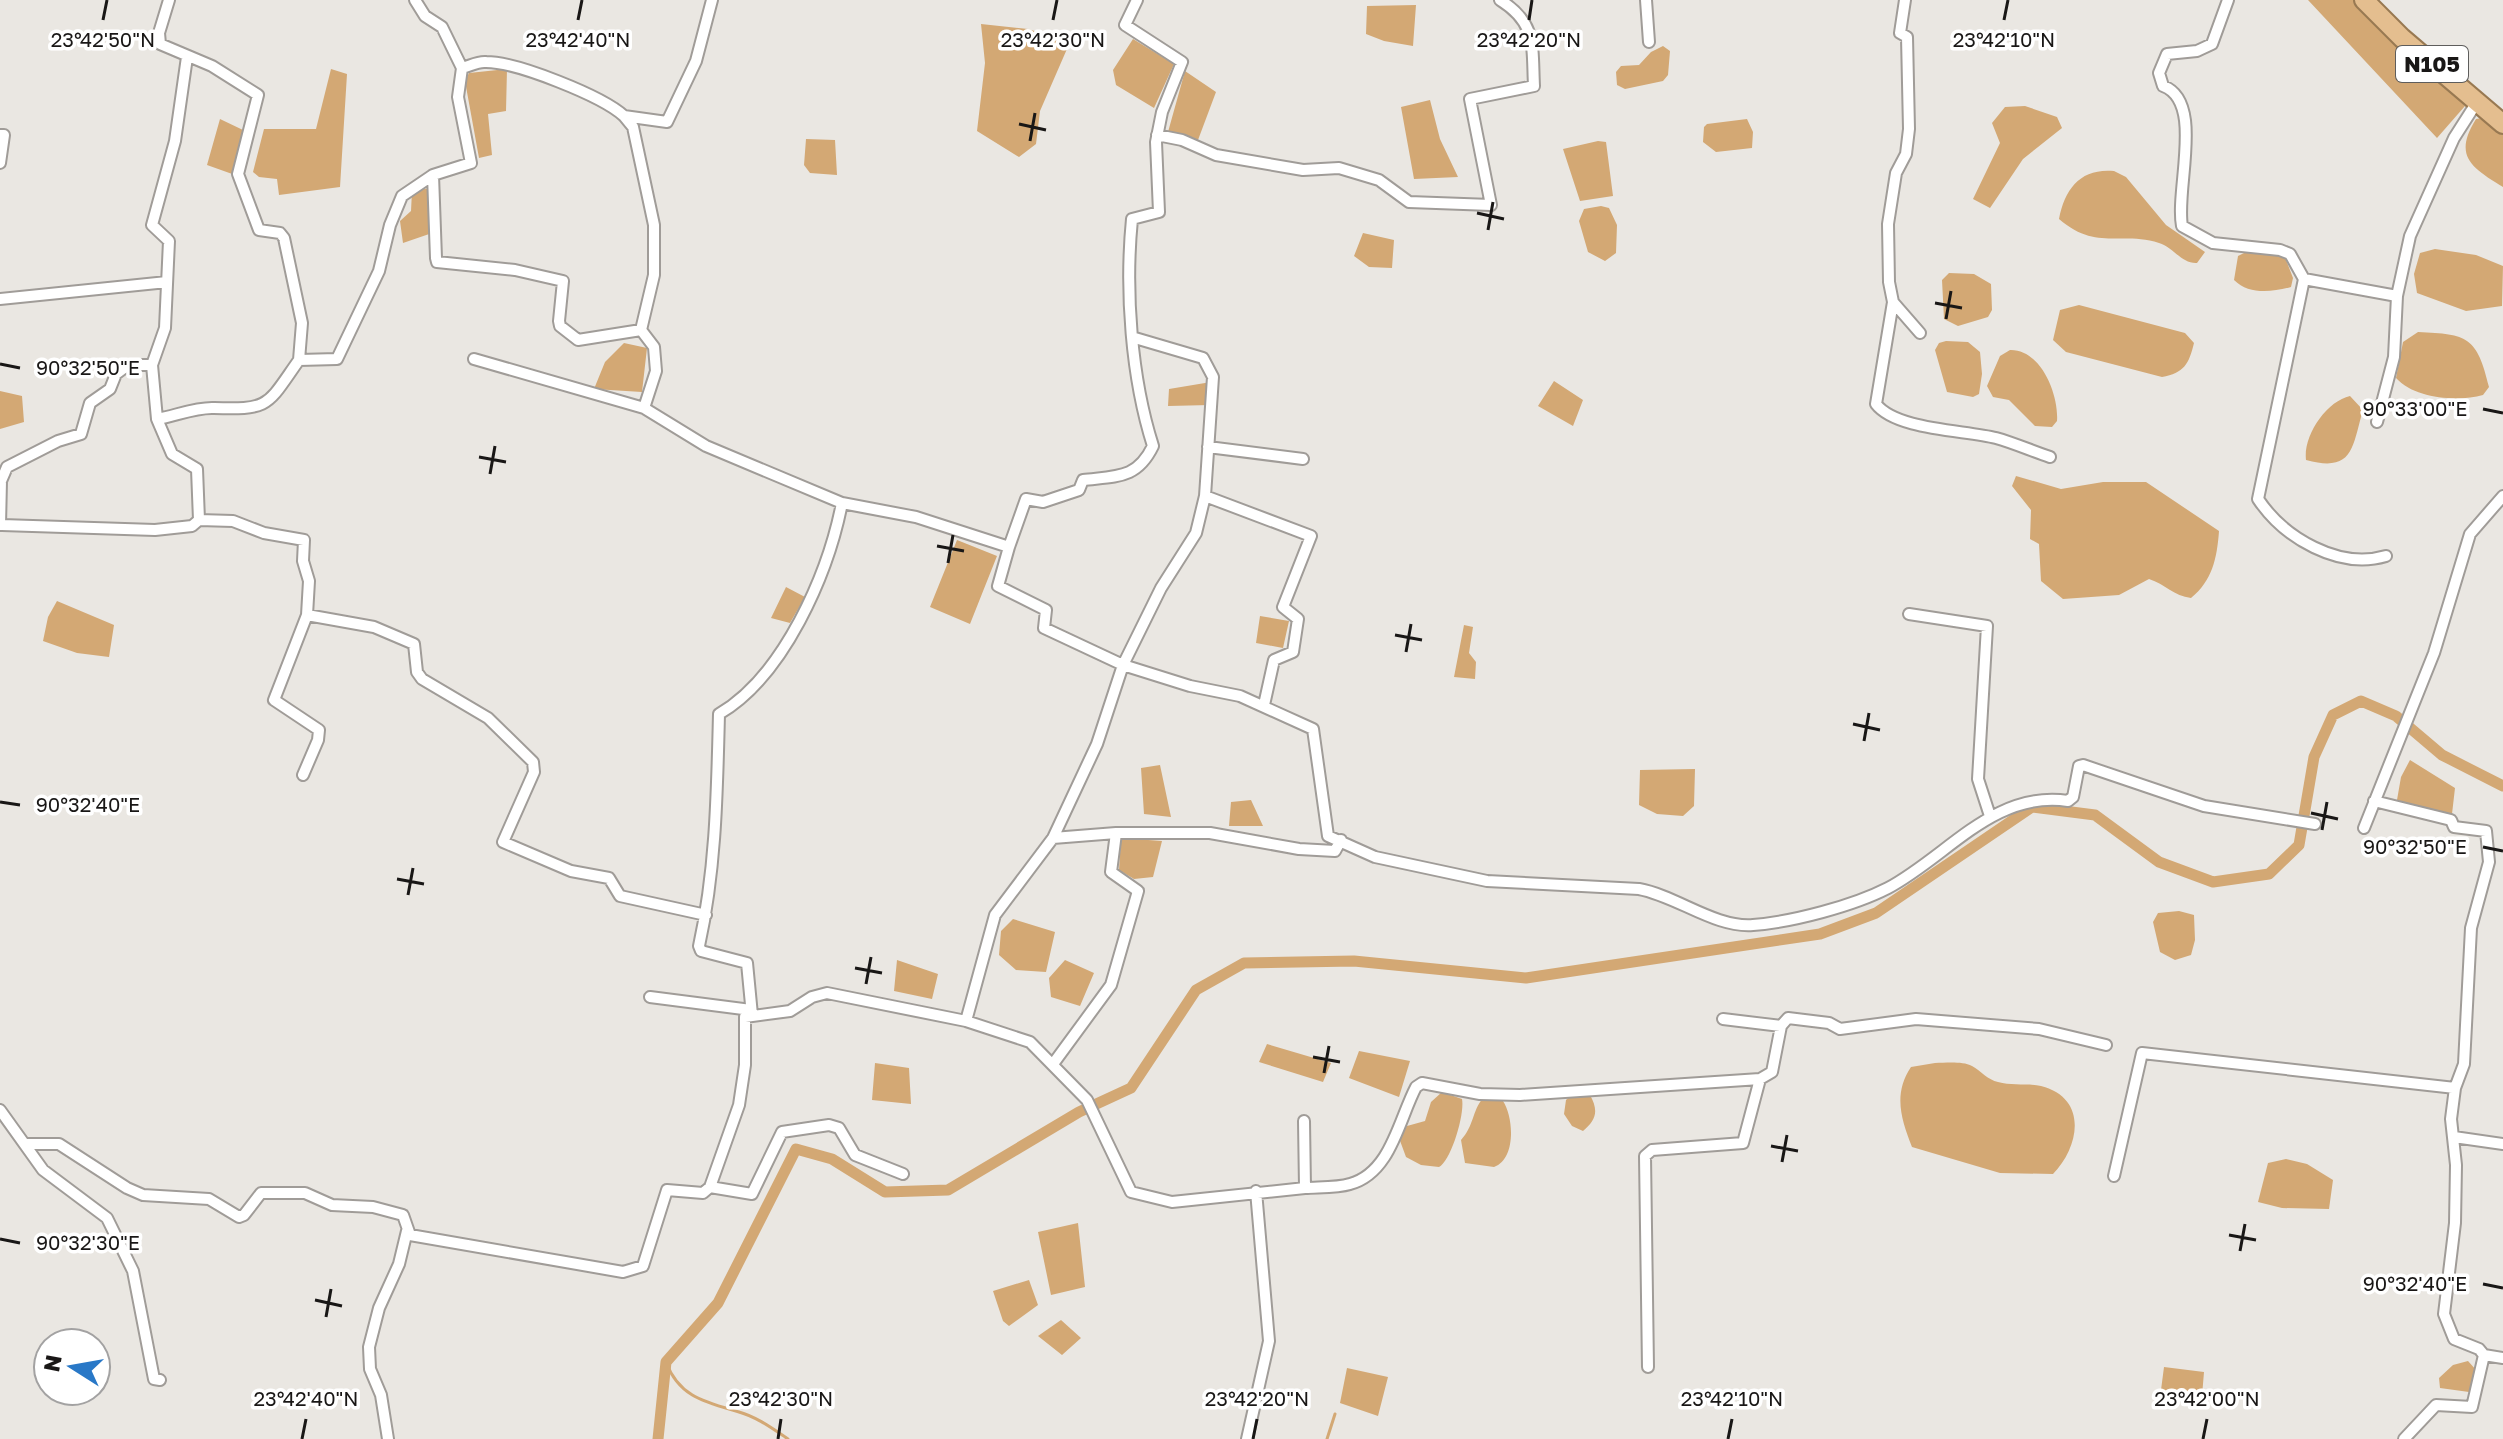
<svg xmlns="http://www.w3.org/2000/svg" width="2503" height="1439" viewBox="0 0 2503 1439" font-family="'Golos Text',sans-serif">
	<rect width="100%" height="100%" fill="#eae7e2"/>
	<path fill="#d3a874" d="M2308,0h52l105,106 -28,32z
		M1416,5l-3,41 -29,-5 -18,-7 1,-28z
		M981,24l47,5 42,13 -30,69 -4,33 -17,13 -42,-26 8,-68z
		M1133,39l41,25 -20,44 -38,-23 -3,-15z
		M1663,46l7,5 -2,24 -5,6 -38,8 -8,-4 -1,-13 5,-6 18,-1 12,-13z
		M331,69l16,5 -7,113 -61,8 -2,-16 -18,-2 -6,-5 11,-43h52z
		M507,69l-1,42 -18,3 4,41 -13,3 -14,-77 4,-8z
		M1185,71l31,21 -18,48 -30,-8z
		M1430,100l10,39 18,38 -44,2 -13,-72z
		M2025,106l32,11 5,11 -39,31 -33,49 -17,-9 27,-56 -8,-20 13,-16z
		M2482,118l21,17v52c-32,-20 -50,-31 -27,-68z
		M220,119l23,11 -8,45 -28,-10z
		M1747,119l6,13 -1,16 -36,4 -13,-10 1,-15 3,-3z
		M806,139l29,1 2,35 -27,-2 -6,-8z
		M1598,141l8,1 7,54 -33,5 -17,-52z
		M2114,171l12,6 40,48 39,27 -8,11c-15,1 -24,-16 -38,-20 -38,-12 -63,8 -100,-24 6,-31 22,-51 55,-48z
		M430,188l5,44 -32,11 -3,-22 11,-10 1,-20z
		M1601,206l8,2 8,17 -1,28 -11,8 -17,-9 -9,-31 5,-12z
		M1363,233l31,7 -2,28 -23,-1 -15,-11z
		M2435,249l41,6 27,11 -1,40 -36,5 -49,-18 -3,-19 6,-21z
		M2246,252l39,5 8,21 -2,9c-19,5 -42,8 -57,-7l4,-24z
		M1949,273l25,1 17,10 1,26 -4,7 -30,9 -14,-7 -2,-39z
		M2079,305l106,28 9,10c-5,21 -10,30 -32,34l-96,-25 -13,-12 7,-30z
		M2418,332c50,2 59,5 71,55l-6,8c-25,7 -68,4 -87,-17l7,-36z
		M1946,341l22,1 12,10 2,22 -3,20 -6,3 -26,-5 -12,-42 4,-7z
		M624,343l23,5 -5,44 -48,-3 11,-27z
		M2010,350c31,-1 49,45 47,71l-5,6 -17,-1 -26,-26 -16,-3 -6,-11 13,-30z
		M1554,381l29,19 -10,26 -35,-20z
		M1211,382l-1,23 -42,1 1,-17z
		M0,391l22,5 2,26 -24,7z
		M2350,396l13,14c-11,37 -9,63 -57,50 -3,-25 21,-59 44,-64z
		M2016,476l45,13 42,-7h43l73,49c-2,28 -7,50 -28,67 -17,-2 -26,-14 -42,-19l-30,16 -56,4 -22,-18 -2,-37 -9,-5 1,-29 -19,-24z
		M957,540l40,16 -27,68 -40,-17z
		M786,587l19,10 -15,26 -19,-5z
		M57,601l57,24 -5,32 -32,-4 -34,-12 5,-24z
		M1260,616l29,5 -6,27 -27,-5z
		M1464,625l9,2 -4,26 7,9 -1,17 -21,-2z
		M2410,760l45,28 -3,26 -5,3 -50,-17 4,-23z
		M1160,765l11,52 -27,-3 -3,-46z
		M1695,769l-1,37 -11,10 -26,-2 -18,-9 1,-35z
		M1251,800l12,26h-34l2,-24z
		M1121,838l41,3 -9,36 -19,2 -15,-9z
		M2179,911l15,4 1,25 -4,15 -16,5 -15,-8 -7,-30 5,-9z
		M1013,919l42,13 -9,40 -30,-2 -17,-15 2,-24z
		M897,960l41,14 -6,25 -38,-8z
		M1065,960l29,13 -14,33 -29,-9 -2,-19z
		M1267,1044l64,19 -8,19 -64,-20z
		M1359,1051l51,10 -11,36 -50,-19z
		M875,1063l34,5 2,36 -39,-4z
		M1935,1063c11,0 27,-2 37,3 9,5 16,14 26,16 14,4 30,1 43,4 47,12 39,60 12,88l-53,-1 -88,-26c-11,-28 -19,-53 -1,-80z
		M1442,1092l20,7c3,15 -11,62 -23,68l-18,-2 -15,-8 -7,-19 8,-12 18,-5 6,-19z
		M1573,1093l17,2c9,16 6,25 -7,36l-11,-5 -8,-12 2,-14z
		M1483,1098l20,3c11,17 13,58 -9,66l-29,-4 -4,-23c13,-14 11,-29 22,-42z
		M2286,1159l21,5 26,16 -4,29 -47,-1 -24,-6 10,-39z
		M1078,1223l7,64 -34,8 -13,-63z
		M1029,1280l9,25 -29,21 -6,-5 -10,-30z
		M1061,1320l20,18 -19,17 -24,-19z
		M2468,1361l9,10 -8,21 -29,-4 -1,-10 14,-13z
		M2164,1367l40,5 -2,24 -41,-6z
		M1347,1368l41,9 -10,39 -38,-13z"/>
	<g fill="none" stroke-linecap="round" stroke-linejoin="round">
		<path stroke="#d3a874" stroke-width="3" d="M666,1362c13,35 39,40 73,50 18,5 34,17 49,27
			M1327,1439l8,-25"/>
		<path stroke="#d3a874" stroke-width="11" d="M658,1439l8,-77 52,-59 78,-154 36,10 53,33 63,-2 131,-78 52,-24 65,-98 48,-27 110,-2 172,17 294,-44 56,-21 156,-106 63,8 64,47 54,20 56,-8 30,-29 15,-88 19,-42 28,-14 35,15 46,39 61,31"/>
		<defs>
			<path id="minor" d="M169,0l-10,33 1,11 52,22 46,29 -20,79 21,56 21,3 4,5 18,85 -3,37
				M415,0l10,16 17,11 20,41
				M1646,0l3,42
				M1905,0l-5,33 7,4 2,92 -3,25 -10,19 -8,51 1,58 4,20 27,31
				M2228,0l-16,44 -15,7 -30,3 -8,19 4,13c42,15 12,103 19,140l31,17 67,7 10,4 14,25 93,17
				M187,57l-12,84 -23,84 17,16 -4,87 -13,37 5,54c18,-3 39,-12 57,-11 57,2 53,-3 85,-48l38,-1 42,-88 11,-46 12,-29 31,-21
				M624,116c-22,-20 -107,-54 -138,-54 -8,-1 -16,4 -24,6l-4,29 13,66 -38,12 3,83 1,4 78,8 48,11 -4,40 1,5 18,14 63,-10
				M0,135h4l-4,28
				M1157,135l25,5 34,15 87,15 36,-2 40,12 30,22 82,3 -21,-106 64,-13c-2,-40 3,-63 -34,-86
				M2304,279l-46,220c26,39 81,71 128,57
				M0,299l167,-17
				M1893,302l-17,102c20,26 88,26 120,34 18,5 36,13 54,19
				M1135,338l68,20 10,19 -8,119 106,40 -28,71 15,12 -5,33 -19,8 -10,45
				M474,359l170,49 12,-37 -2,-24 -13,-17 13,-55v-50l-21,-98 -9,-11 43,6 29,-61 16,-61
				M644,408l62,38 136,57 74,14 93,30 -11,39 48,24 -2,18 79,37 67,21 50,10 73,33 15,107 47,21 112,24 152,8c38,7 76,39 114,36 39,-3 100,-19 135,-37 60,-32 106,-98 180,-87l5,-4 6,-31 4,-1 121,41 111,18
				M2377,422l17,-65 3,-61 13,-60 44,-98 23,-36
				M1208,447l95,12
				M199,520l34,1 31,12 40,7 -1,21 6,20 -2,34 67,12 40,17 3,28 5,7 66,39 45,44 1,10 -31,70 68,29 38,7 11,18 86,19
				M0,525l1,-44 6,-14 51,-26 23,-7 9,-31 20,-14 6,-15 12,-9h24
				M2,525l153,5 37,-4 7,-6 -2,-51 -25,-15 -15,-35
				M1009,547l17,-48 17,3 36,-12 4,-10c34,-4 54,-1 70,-34 -22,-69 -28,-156 -21,-227l27,-7 -3,-70 6,-30 20,-50 -57,-37 12,-25
				M1909,614l78,12 -9,153 12,37
				M303,775l15,-35 1,-10 -45,-30 33,-85
				M2374,801l77,19 3,7 32,4 3,31 -18,66 -7,136 -9,24 -4,31 5,46 -1,58 -11,91 10,25 25,10 5,6 -12,52 -36,-2 -32,34
				M2364,828l70,-175 36,-119 33,-38
				M1116,833h94l89,16 36,2 6,-11
				M650,997l101,13
				M752,1015l-5,-52 -46,-12 -2,-5c17,-77 18,-153 20,-232 65,-38 109,-140 123,-211
				M1723,1019l58,7
				M966,1021l29,-106 58,-77
				M1053,1064l58,-79 27,-94 -27,-19 5,-39 -63,5 44,-94 26,-79 38,-77 35,-55 9,-37
				M0,1110l43,60 64,48 26,53 21,108 6,1
				M1304,1121l1,67c14,-1 32,0 45,-4 41,-11 49,-65 66,-97l6,-4 58,11 40,1 240,-16 12,-7 9,-46 7,-8 41,5 11,6 76,-10 123,10 67,16
				M2454,1137l49,7
				M25,1144h34l68,44 16,7 66,4 30,18 5,-2 17,-22h44l27,12 41,2 30,8 7,20 213,37 20,-6 24,-76 36,3 7,-6
				M903,1174l-48,-19 -16,-27 -10,-3 -47,7 -30,62 -42,-7 29,-82 6,-40v-48l45,-6 22,-14 15,-4 139,28 64,21 57,58 44,92 41,10 133,-14
				M2114,1176l28,-123 313,35
				M2484,1355l19,3
				M1648,1367l-3,-211 7,-6 91,-7 17,-64
				M388,1439l-7,-44 -11,-26 -1,-22 10,-39 20,-44 8,-33
				M1247,1439l22,-98 -13,-150"/>
			<path id="trunk" d="M2364,0l38,38 101,86"/>
		</defs>
		<use href="#minor" stroke="#a09c98" stroke-width="14"/>
		<use href="#trunk" stroke="#987952" stroke-width="22"/>
		<use href="#minor" stroke="#fff" stroke-width="10"/>
		<use href="#trunk" stroke="#e4be8f" stroke-width="18"/>
	</g>
	<path fill="none" stroke="#191716" stroke-width="3" d="M103,20l4,-20M578,20l4,-20M1053,20l4,-20M1529,20l3,-20M2004,20l4,-20M1019,124l27,6M1030,141l5,-28M1477,213l27,6M1488,230l5,-28M1935,303l27,5M1946,319l5,-28M0,364l20,4M2483,409l20,4M479,457l27,5M490,474l5,-28M937,546l27,5M948,563l5,-28M1395,635l27,5M1406,652l5,-28M1853,724l27,6M1864,741l5,-28M0,802l20,3M2311,813l27,6M2322,830l5,-28M2483,847l20,4M397,879l27,5M408,895l5,-27M855,968l27,5M866,984l5,-27M1313,1057l27,5M1324,1073l5,-27M1771,1146l27,5M1782,1162l5,-27M2229,1235l27,5M0,1239l20,4M2240,1251l5,-27M2483,1284l20,4M315,1300l27,6M326,1317l5,-28M302,1439l4,-20M778,1439l3,-20M1253,1439l4,-20M1728,1439l4,-20M2203,1439l4,-20"/>
	<g text-anchor="middle" stroke-width="7" stroke-linejoin="round" paint-order="stroke">
		<rect fill="#fff" stroke="#5e5d5c" stroke-width="2" x="2396" y="46" width="72" height="36" rx="6"/>
		<g font-size="22" font-weight="bold" fill="#191716">
			<text x="2432" y="72">N105</text>
		</g>
	</g>
	<g font-size="20" text-anchor="middle" fill="#191716" stroke="#fff" stroke-width="7" stroke-linejoin="round" paint-order="stroke">
		<text x="103" y="47">23°42'50"N</text>
		<text x="578" y="47">23°42'40"N</text>
		<text x="1053" y="47">23°42'30"N</text>
		<text x="1529" y="47">23°42'20"N</text>
		<text x="2004" y="47">23°42'10"N</text>
		<text x="88" y="375">90°32'50"E</text>
		<text x="2415" y="416">90°33'00"E</text>
		<text x="88" y="812">90°32'40"E</text>
		<text x="2415" y="854">90°32'50"E</text>
		<text x="88" y="1250">90°32'30"E</text>
		<text x="2415" y="1291">90°32'40"E</text>
		<text x="306" y="1406">23°42'40"N</text>
		<text x="781" y="1406">23°42'30"N</text>
		<text x="1257" y="1406">23°42'20"N</text>
		<text x="1732" y="1406">23°42'10"N</text>
		<text x="2207" y="1406">23°42'00"N</text>
	</g>
	<g transform="translate(72 1367) rotate(281)"><circle r="38" fill="#ffffff" stroke="#a3a2a2" stroke-width="2"/>
	<path d="M0-6L14 30L0 20L-14 30Z" fill="#2978c7"/>
	<text y="-12" font-size="22" font-weight="bold" text-anchor="middle" fill="#191716">N</text>
	</g>
</svg>
